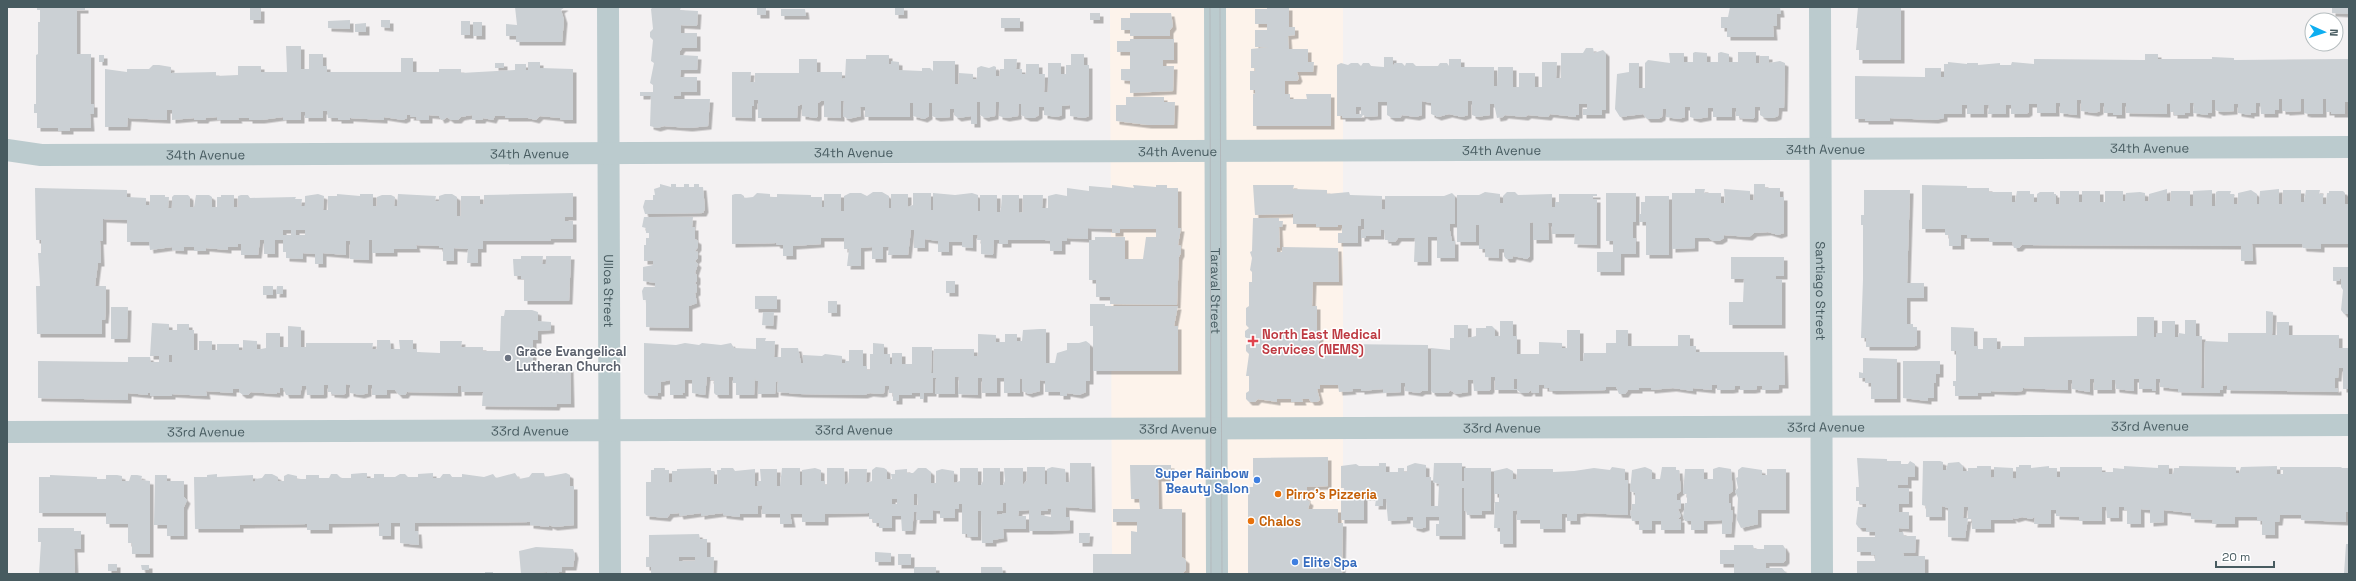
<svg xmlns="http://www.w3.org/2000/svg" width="2356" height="581" viewBox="0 0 2356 581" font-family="'Space Grotesk',sans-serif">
	<defs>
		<filter id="shadow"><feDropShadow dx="3.5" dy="3.5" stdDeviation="0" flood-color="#0004"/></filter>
	</defs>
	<rect width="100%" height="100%" fill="#f3f1f2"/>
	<path fill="#fdf3eb" d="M1110,7h233v567h-231z"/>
	<path fill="#cbd0d4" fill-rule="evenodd" filter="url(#shadow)" d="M37,7h48v3h-8v44h14v50h3v10h-4l1,14h-21v3h-12v-3h-21v-15h-3v-9h2v-49l2,-1v-32h2v-12h-3z
		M515,7h50l-4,3 3,10 -2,22h-46v-6h-10v-12l11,1z
		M653,7h28l-1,3 18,1 -1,15 -16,-1v8h16v15h-15l-2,3v4l18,1 -1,14h-16l-1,7h17v15h-16v4h-7v3h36l-2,27 -19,2 -25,-2 -7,2 -7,-2 1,-30h-11v-4h13v-7l-3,-2 4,-20 -3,-2 2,-21 -3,-3v-5l3,-3 -2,-20z
		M757,7h9v8h-9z
		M895,7h9v8h-9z
		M1267,7h22v20h6v8l-7,1 1,13h19v13h6l-1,10h-16l2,6 -2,3h-12v13h5v5h17l-1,-5h25v32h-78v-32h2v-4h-5v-19h5v-3h-4v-19l17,-2h-13v-17h12v-6h-12v-15h12z
		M1730,7h50l1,7h-4v12h-4l1,11h-47v-9h-6v-11h7z
		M1858,7h43v53h-42v-10h-3l2,-22h-2z
		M2332,7h17v7l-17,-1z
		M250,8h11v12h-11z
		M781,9h24l1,7h-25z
		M1090,13h10v7h-10z
		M1130,13h41l2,13 -3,4v6h-40v-6h-9v-12h9z
		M1001,18h19v10h-19z
		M350,20v9l-22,-1v-7z
		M381,20h9v8l-9,-1z
		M461,21h9v14h-9z
		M473,22h9v14h-9z
		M366,23v9h-11v-8z
		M1130,39h44v21h-11v6h11l-1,25 -43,2v-12l-9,-1v-11h9v-17h-13v-11h13z
		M286,46h15v23h8v-15h14v12h4v6h74v-14h12v14h26v-3h22v4l54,-3v-6h11v6h2v-8h12v6l33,1v51h-12l-1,-2 -20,-2 -4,4 -8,-2h-23v-2h-10l-2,4 -10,-2 -1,2h-10v-5l-11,2 -3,3h-7l-4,-3 -2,2 -4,1 -2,-4 -10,-1v5h-12l-1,-3h-6l1,-2h-4v3l-4,2 -19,-3v3l-34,-2v2h-12v-2h-10l-1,-7h-4v7h-18v-6h-4v8h-18v-3l-22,3h-12v-2h-11l1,2h-22v-3l-11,1 -1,2h-11v-2l-22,2v-10h-5v10l-39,-2 -1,9h-22v-58l22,3v-3h22l4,-4h6l12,2v6l45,-1v4l22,-1v-9h23v6h26z
		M1586,48h7l1,5 9,-3 3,3v57h-4v5h-19v-6h4v-5h-8v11h-3v2l-26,-3 -2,3 -20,-2 -3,2 -20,-2 -2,2 -6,1 -3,-14h-4v11l-13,2 -5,-2v-14h-4v14l-6,2 -13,-3 -11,3 -7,-3v-11l-9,-2v14l-6,2 -14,-2 -2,3h-8l-5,-3v-13h-9v14l-11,1 -4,-2 -2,3h-19v-2h-5v-51l4,-2 7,2 3,-2h7l3,3 2,-3h6l2,3 13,1v-10h9v9l2,-3h7l3,3 1,-3h7l3,3h22l2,-3h7l2,3v-7h12v8h33v19h3l1,-19h15v20h6v-14h16v14h7v-25h15l-1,16h5v-25h22zM1356,107h5v7h-5z
		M1695,52l12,1v9h11v-9l3,-1 8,2v8h9v-10h18v11h4v-7h9v7l11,-2 5,2 -1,45h-5l-1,8 -5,2h-8l-5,-3v-8h-5v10l-2,2 -14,-1v-2h-3v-8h-4v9h-19v-9h-5v9l-11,2 -7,-2v-10h-5v10l-6,2 -13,-2v-8h-3l-1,8 -4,2h-11l-4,-5 -23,3 -5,-8 2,-35 12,-2v-9h10v25h6v-25l3,-3 22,3 -1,-10h15v9h9v-9z
		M1071,54h13v11h5v51l-5,2 -14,-2v-11l-8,1v9l-5,2 -13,-2v-8h-5v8l-5,3h-7l-6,-3v-11h-2l-1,12 -12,2 -7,-2v-14h-3l-1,14 -10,2 -5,-3v-13h-3v22h-6v-8l-13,2 -4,-3v-6h-4v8l-13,1 -5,-2v-13h-3v13l-5,3 -11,-3v-13h-3v14h-45v-10h-5l1,9 -13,3 -5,-3 1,-15h-3v17l-17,-1v-16h-3l-3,2v13l-2,2 -14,-2v-12l-4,2 -1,12h-39v-18h-4v6h-2v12l-20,-1v-45h19l-1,10h5v-9h44v-14h18v13h25v9l1,-3h2l1,-19h20v-4h23v9h2v-3l8,1v8l23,1v-3h8l3,3v-10h22v23h4v-11l14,1v5h4v-11l4,-2 8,2 5,-2 2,1v9h4v-7h4v-10h13l-1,10h6v5h4v-10h13v10h6l-1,18h4v-29h13v11h5v-9h5z
		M2145,54h13v5h54v-2l22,1v2l115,-1v43h-4v12h-14v-2h-5v-13h-3v15h-15l-4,-1v-14h-3v12l-15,1v-1h-4v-12h-3v11h-4v4h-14l-1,-11h-4v10h-5v2l-13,-2v-9h-4v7l-14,1 -5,-2v-10h-3v13h-4v2l-15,-2 1,-10h-4v10h-5v2h-11v-3h-4v-9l-3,1v10l-41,-1v-10h-4v12h-9v-2h-9v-10h-4v8l-5,2 -14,-2v-11h-4v15l-17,-2v-10h-4v10h-19v-9h-8v8l-3,2h-15v-9h-5v9h-18l1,-9h-5v9h-17v-9h-5v9h-18v4l-9,2 -45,-2v3h-25v-2h-10v-43l70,1v-9h16v9h3v-13h4v-2l19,2v-1h11v2l22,-2v2h11l1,-3 22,2v-5l111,1z
		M99,55h5v7h-5z
		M495,63h9v5h-9z
		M1126,97h38v5h11l-1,23h-26l-32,-4v-16h10z
		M660,184l11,3v-3h5v3h8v-3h5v3h5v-3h5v3h4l2,22 -2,4 -58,1 -2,-7 2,-7h8v-5h2l-1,-6 6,-2z
		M1754,184h11v4h15v9h4v36l-6,2 -10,-3 -14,1 -5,4 -25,-2v3l-5,3h-6l-4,-3h-14v10l-23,1v-56h23v-4h10l-1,4h17v10h4l-1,-14 26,2v9h4z
		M1112,185l22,3 -1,-3 23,2v-2h11v3h11v40h3l-3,17 3,1v7l-2,4 -2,48 -67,-1v-7h-14v-17h-7v-40h6v-3h30v22h18l3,-22h10v-8h-36v4h-8v-4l-24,-1v11l-21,-1v3h-5v10h-12v-10l-5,-1h-37v4h-9v-4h-5l-1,15 -12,-1v-14h-4l1,-5h-5v13l-11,-1v-5h-13v10h-11v-11l-13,-2v9h-11v-18h-3l-3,25h-20l1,-8h-6v12h-11v-12l-11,1v18h-14l2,-17h-5v-11h-23v6l-28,2v10h-10v-11h-6l-1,-2 -44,1v-49l3,-1h6l3,2v2l9,-1 4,-4 13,1v3h7v-3l34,1v2h11v10h2v-13h17v17h3v-15l6,-3h11l6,3 6,-4h9l7,4v12h2v-14h17v13l5,-2v-12h18v17h2v-17l22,2 17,-2 6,2v16h2v-16h17v17h3l1,-4 1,-13h17v18l4,-1v-17h20l-1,13h6v-12l8,-2 11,2v-8l22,3v-5l23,2z
		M1253,185h41l-1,4 34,1v4l22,-2 1,3 32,1v13l3,1v-14h59l8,-3 3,3v28h-5v7l2,10h3v17h-18v-21h-9v25h-14l1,-24h-17l-3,4h-7v-2h-3l-1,-10 -3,-1v7h-15v2h-5v-8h3v-11h-3v7h-3v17h-20v-10h4v-8h-4v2h-22v-3h-23v-10l-38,1z
		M1922,185l45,1v2h22v4h23v10h3l2,-11h13v3h4v8h3v-8l3,-2h14v2h2v10h4v-13h19v11h3v-11h18v11h5v-11h18v10h2l1,-8 14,-1 5,1v8h4v-7l18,-5v12h4v-10h19v15h3v-15l19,-1v16h3l1,-14 2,-1h13l-1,3h4v10h4v-11l13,-3 6,4v10h2l1,-13 19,-2v15h4v-14h18v12h3l2,-12h14l-1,4h4v10h3l1,-11h2v-2h14l2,2v11h4v40h-28v5l-18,-1 -1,-4h-50l1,17h-12v-15l-219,-1 -3,3h-5l-2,-6h-23v-4h-22v-3h-6v11h-12v-11h-4v-6h-23z
		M35,188l92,2v7l19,1v7h4v-10h15v2h4l-1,11h4v-11l2,-2h14l2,2v10h4l2,-12h13l3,2v10h5v-10h4v-2h13v12h4v-11l3,-1h7l2,3 46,-1 -1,2h7l-1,7h4v-10l13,-2 6,2 -1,14h5v-14h9v-2l23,2v-2h13v12h4v-9l5,-2h9l4,2 -1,9h3l1,-12 38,2 -1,5h4v-5l6,-2h7l5,3v19h4v-20h19v8h4v-9l89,-2v24h-8v4h8v18h-22l-1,2h-67v8h-5v14h-11l1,-14 -14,-1v13h-11v-13h-4v-2l-23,-1 1,4h-23v4h-22v-13h-3v20l-19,-1v-18h-4v14l-23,-2v11h-8v-10l-12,-1v6l-17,-1v-6h-3v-12h-8v14h-11v-14h-4l-2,15h-17v-11h-3v3h-10v3l-22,-2v3h-12v-4h-10v4l-12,-1v-3l-22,3 -1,-8h-22v-22l-24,-1v22h-3l1,22h-3l-3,23h11v23l-1,11h-3v14h-65l-1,-48h4l-2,-33h3v-13h-5zM283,230h8v5h-8zM296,230h9v5h-9z
		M1864,190h46l-3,93h17v15h-17v26h6v3h4v18l-4,2h-47v-9h-5l2,-59v-54h-2v-10h3z
		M1485,192l15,2v9h3v-7l4,-4h8l3,3 34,-1v13h3v-5h4v-8h38v2h-4v3h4v46l-23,-1 1,-10h-23v-11h-4l1,17h-16v-18l-3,1v33l-3,3 -14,-3 -1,3h-6l-2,-3v-7h-5v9l-14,-1v-8h-6v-24h-3v17h-19v-47h22z
		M1606,193h30v29h-3v16h3v16h-15v18h-24v-20h16v-11h-7z
		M1645,196h24v59h-23v-33h-7v-8h2v-12h4z
		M644,217h49l-1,10h3v12l3,2v6l-3,4 3,1v6l-3,3 3,3 -3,9 2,2v6l-2,2 2,2v7l-2,1 2,10 -8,3v22l-43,-1v-27h-3l-1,-9 2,-4h11v-4l-12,-2v-14l10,-2v-4h-9v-16h2v-7h3v-5h-3v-5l-4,-1z
		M1253,218h26v3h4l-1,6h-3l1,21 -3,-1v5h5v-5l56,1 1,34h-26l-1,24h5v30h3l-3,18h21l1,-10 89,1v46h-6l-3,2 -14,-2v-8h-4v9l-18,1v-4l-22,2v-2h-9l1,2 -14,1 -1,-7h-18v4h-3l3,11 -3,2h-6l-2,-3h-7l1,3h-12v-3h-14v3l-19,-3 -3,3h-6l-3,-3v-6l3,-2v-15h-3l3,-22 -3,-3v-6l3,-1 -1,-5 -3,-2v-6l4,-3 -3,-3v-17l3,-2v-24h3v-10l-2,-2 2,-12 -2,-6 2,-1z
		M521,256h22l-1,8h4v-8h25l-2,45h-45v-22h-3v-3h-7l-1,-17h8z
		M1731,257h53v19h-8v3h6v46h-53v-23h14l1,-23h-13z
		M2333,267h16v47h-5l-3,-4 2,-20 -2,-3v-10l-2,4h-6z
		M946,281h9v12h-9z
		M263,286h10v9h-10z
		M277,286h6v8h-7z
		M755,296h22v13h-22z
		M828,301h9v12h-9z
		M1090,304h15v2h73l-4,20h4v45h-85v-45h-3z
		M111,307h17l-1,32h-16z
		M505,310h27l6,2v9l13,1v8l-13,1v9h-5v26l37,1 1,37h-14l-1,3 -74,-1 1,-14h-22v-6h-3v7l-51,-1 -2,3h-6l-4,-5h-8v5h-15v-10h-4v8l-7,2 -11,-2v-8l-4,-1v9l-3,2 -12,-1v-2h-3v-7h-4v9l-2,1h-15l-1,-9h-4l-2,9h-14l-3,-7h-3v5l-3,-1v2l-26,-2 -3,3h-5l-4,-3v-3h-6v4l-27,-2 1,5 -35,-2v2h-22v-3h-2v2l-20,-2v7l-90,-2v-37l90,1v-5h22l1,5h8v-6h-9l2,-33 17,1v6h8v-6h12v6h5v20h5v-9h13v9h5v-6h22v6h4v-10l14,1v8h4l5,-1v-15h14v14h8v-21l13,1v20h5v-4h67l-1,6h5v-9h13l1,9h9l-1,-9h14v9h4v3l23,1v-12h22l-1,6h22v4h17l1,-35h3zM169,355h3v7h-3z
		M2266,311l7,1 -1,23h5v-13h12v13h50v13h10v41h-6v-21h-4l-1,10h-3v11l3,-1v4l-111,-2v-5l-4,1v4h-3v3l-42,-1v-3l-18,-2v-8h-4v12h-4v-2h-13v-10h-5v12l-18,-2 -1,-9h-3v10h-18v-11h-4v13l-18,-3v-9h-4v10l-45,-2 -1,3 -9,1 -22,-1v2h-13v3h-23v-10h-2v-5h3v-30h-5v-24l23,1v18h4v3h5v-11h14v11h4l1,-3h22v-9l113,-1v-19h17v20h2l1,-4h5v-12h13v16h3l1,-4 6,1v-14h11v16h6l-1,52h3l1,-47 23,1v-9h38z
		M763,312h11l-1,14 -11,-1z
		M1500,321h13v15h4v18h22v-12l23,1v5h5v-18h13v31h3l1,-8h22v-10h10v-13h12v16h50v-11h12v11h6v6h88l1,33h-6v4l-4,1h-13v-4h-5v3l-5,1h-12v-4h-5v3l-5,1h-13v-5h-5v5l-19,-2v3l-20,-3 -22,2v-2h-12v2h-11l-3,4h-6l-3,-7h-10v3l-53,1 -4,-1v-2h-5v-3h-5v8h-7l-1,-3 -3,3h-7l-4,-3h-22v-13h-4v12l-2,2h-15l-1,-11h-5v12l-12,2 -6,-4 -2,3h-15l-2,-2v-43l19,2v-12h4v-13h14v13l8,-2v-8h10v-2h6l3,3v7h5zM1514,379h3v10h-3z
		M1040,329h6v34h9l2,-10 10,-3v-7h12l7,-2 4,3v37h-4v11l-7,3 -12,-2v3h-7v-4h-15v-11l-5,-1v11l-11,3 -7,-3v-12l-2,-1v15h-16v-15h-7v15h-15v-15h-4v17l-20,-1 1,-17h-4v17h-20l1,-16h-3v15h-9v6h-4v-6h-8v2h-13v6h-6v-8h-4v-7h-4l-1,7 -4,1 -10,-1 -6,2 -64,-1 -23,-2 1,-11 -2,1 -1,12h-17v-13h-2l-1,-4 -1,18h-18v-12h-3v-6h-4v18h-13l-2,-2v-13h-4l1,-3h-4l-2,18 -13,-2v-13h-7v13h-3l1,2h-13v-15l-9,2v11h-3v3l-12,-1 -2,-2v-50l32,2 9,-2 14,2 3,-2 19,2 10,-2 3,5 22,1v-11h10l-1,3h10l-1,16h7v-9h17l3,15h2v-8l19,1 3,-2 17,2v7h3v-2h4v-11h14v16h4v4h3v-16h3v-11l11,1v10h6v10h2v-11h10v11h10v-17h20l-1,26h2l1,-24h40v7h4v-22l18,1v7h9v-8h12v7h5l1,-11z
		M1863,358l34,1v40h-26v-16h-6v-5h-6v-6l4,1z
		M1903,361h37v13h-4v9h-2v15h-6v3l-25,-3z
		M1328,457v29l-21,1v13l3,2 -2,7h30v14h5l-1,51h-94v-87h5v-29z
		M1857,458l30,1v2h14v3h7l2,-3 5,3v13h-7v8h-10v3h11v16h-10v8h10v17l-10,-1v4h4l1,4h12l-1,17h-12l1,3h21v18h-68v-13h18v-6h-4v-3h-14v-15h18v-5h-9v-4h-7l-3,-4 2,-17h8v-3h-7v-3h-3v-14h3z
		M1923,461h17l3,1v8h3l2,-7 11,-1 4,4v5h5v-3h9v-2h14v12l3,-1v-10l19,1v10l3,1v-12h3v-2h12v3l18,-2v2h8v9h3v-10h42v5h11v-4l11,1v-3l34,2v-3h11v9h4l1,-6h5v-2l57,1v6h3l2,-6 36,-1v8h6v-4h-3v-3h61l1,1h7v44h-3v10l-45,-2v-5h-21l-1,7h-4v13h-13v-14h-5v-4h-22v7h-23l1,-4 -22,-1v-6l-27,-3v12l-14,1v-13l-9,-1v15h-14v-14h-3v-3h-5v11h-12l-1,-11h-4v14h-23v-4l-23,-1v-6h-5v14h-17l1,-7 -4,2 -9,-2 -7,2 -3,-2 1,3h-22v9h-19v-10h-4v-12h-4l-1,11h5l-3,20 -17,-1v-29l-6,-2v11h-16v-11l-4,-1z
		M1070,463h21l1,46 -26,-2v10h4v13l-22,1h-19v-21l-10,1 -1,5h8v13h-23l1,9 -11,2v3h-11l-1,-32h-3v26h-10l-1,-3h-5v-30h-3v5h-4v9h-15v-7l-7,-1v10h-17l1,-8h-3l-2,19h-10l-1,-15h-9v12h-13v-5h-6v-4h-4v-6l-44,1v8h-23v-8h-12l2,10h-12v-10h-18v-9l-4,1v8h-18v3l-17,-2v-2l-22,3v-3l-21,3 -1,-3 -9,1 -3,4 -21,-2v-34h5v-12h3v-2h11v2h4v13l3,-1v-11h5v-2l34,-1v3h3v13h4l-1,-14h4v-2h12l2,3 20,-2v17h3l-1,-5h4l-1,-12h17v17h3l2,-18h18v17h2v-15l13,-2 6,2v11h4v4h2v-17h17l1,17 4,-3v-13h18l-1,14 6,-2v-11l4,-3 8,1 3,2v9h5l-1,-5h4v-4l12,-1v4h6l5,-5h8l5,4v11h5v-12l6,-2 12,2v12l6,-2v-13h18v17h3l2,-4v-13h17v17h3l2,-4 -1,-13h19v17l4,-5v-13h18v17l2,1v-16l5,-2 13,2 1,13h4zM914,494h3l1,11h-4zM892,499h5v5h-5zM1003,503h3v10l-9,2v-4h6zM1047,509h4v8l-10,-2v-4h7z
		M1379,463h7v9h12v-4h6v4h3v-6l8,-3 11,2v12h5v29h7l1,-22 -6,-2 1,-19h28v18h2v-13h27v43h-9v4h-15l-1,-4h-2v-23h-2v48h-26v-12h3v-7h-13v10l-6,2 -7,-2v-10h-6v3l-19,1 -2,-22h-3v7h-8l1,-7 -3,-2h-9v23h-23v-20h4v-12h-4v-22l15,-2 3,2h20z
		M1130,465h41v13h-13l1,31h23v48l4,3v10l-4,4h-89v-20h38v-23l6,1v-10h-24v-13h27l-1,-10h-8z
		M1612,467l13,2v11h3v35l-44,-2 -7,1v7h-10v-7h-5v15h-22v-9h-23v-10l-4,1v33h-13v-16h-6l1,-26h4v-8h-5v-23l13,-3 6,3v8h4v-10h36v3l21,-1 20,-3 16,2z
		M1645,467l7,3v9h8l2,-12h14v3h3l2,21 -4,3v6h4v8l-3,1 3,7 -3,3h3v11h-20v-9h-9v9h-13v-9h-7l-2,-10 2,-1v-6h3v-11l-5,-2 2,-21z
		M1719,467l12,2 2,22 -4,3v9h2v7l2,1 -2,23h-9v-14l-18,1v9h-13v-9h-6l-2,-4 2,-14h2v-9h-4l2,-25h19v10h9v-10z
		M1742,467l20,3v5h5v-6h19v41h-28v14l-17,4 -4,-8 1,-22 -3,-7 3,-3 -2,-10 2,-1v-7z
		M363,473h4v5h7v-4h10v3h11l5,-3h5l3,3h10v-3l15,-1v5h7l3,-4h7l2,3h10v-3l22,3 9,-3 3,4 19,-5 4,6 10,-2 3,-4h12l1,4 21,-4 4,2v11h4v39l-20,2 -5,-2v2l-19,-2v-3l-115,1v8h3l1,14 -19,-2v-20h-9v13h-12v-13l-50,1v6h-22v-6l-67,1v4h-45l-1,-52h13v-2l10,-1v3l36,-2v7l2,-1v-2l7,-1 3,-4h7l6,3v4h6v-5l4,-2 9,2v3h9v-4h13v3h10l2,-4h6l4,4h10v-4z
		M50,475l47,2v2h9v-4h11l5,1v5h7l2,-6h6l5,1 -1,4 9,1v73h-18v-11h-4v-19h-22v-11h-67v-36h11z
		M155,475h12v6h17v16l3,3 -3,7v29h-17v-11h-13z
		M38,528h36v3h7v18h-7l1,25h-36l2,-32h-3z
		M1079,533h11l-1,10h-10z
		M699,534l1,5h7v18h7l-1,17h-62v-7h-5v-10h3v-22zM679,557h16v4h-16z
		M2346,544h3v30h-5z
		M1734,545h19l1,4h10v-4h19l3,5v10l-3,3h-17v5h16l5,6h-53v-10h-14v-14h14z
		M536,547l37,2 2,6 -2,12h-11v5h-3v2h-12v-2l-26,2 -2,-23z
		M875,552l16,1v9h-16z
		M898,554h13v11h-13z
		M108,564h9v7h-9z
		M141,565h8v5h-7z
		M914,567h22v7h-22z
		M981,567h21l1,7h-22z
		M485,572h8v2h-8z"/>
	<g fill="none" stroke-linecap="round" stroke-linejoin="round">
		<g stroke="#bbcbce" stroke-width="22">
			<path id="s1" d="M608,7l2,567"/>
			<path id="s2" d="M1215,7l2,567"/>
			<path id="s3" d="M1820,7l2,567"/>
			<path id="s4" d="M7,150l34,5 2308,-8"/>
			<path id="s5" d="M7,432l2342,-7"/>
		</g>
		<path stroke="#b3b9bc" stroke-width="1" d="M1210,7l1,567
			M1220,7l2,567"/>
	</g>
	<path fill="#e0444e" stroke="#fff" stroke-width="1.5" d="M1251 335h4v4h4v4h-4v4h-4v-4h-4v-4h4z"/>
	<circle fill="#6b7280" stroke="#fff" stroke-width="1.5" cx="508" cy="358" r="4"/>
	<g fill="#3f7fe0" stroke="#fff" stroke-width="1.5">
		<circle cx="1257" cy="480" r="4"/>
		<circle cx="1295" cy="562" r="4"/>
	</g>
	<g fill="#e8710a" stroke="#fff" stroke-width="1.5">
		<circle cx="1278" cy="494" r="4"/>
		<circle cx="1251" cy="521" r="4"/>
	</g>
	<g text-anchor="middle" stroke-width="3" stroke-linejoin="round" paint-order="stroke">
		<g font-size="13" fill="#475b60" stroke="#fff">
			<text dy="5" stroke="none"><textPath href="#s4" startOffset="2143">34th Avenue</textPath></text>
			<text dy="5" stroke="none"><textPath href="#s4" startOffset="1819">34th Avenue</textPath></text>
			<text dy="5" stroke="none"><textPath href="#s4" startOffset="1495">34th Avenue</textPath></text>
			<text dy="5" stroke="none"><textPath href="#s4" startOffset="1171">34th Avenue</textPath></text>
			<text dy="5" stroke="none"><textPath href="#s4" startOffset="847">34th Avenue</textPath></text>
			<text dy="5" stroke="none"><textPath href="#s4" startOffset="523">34th Avenue</textPath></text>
			<text dy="5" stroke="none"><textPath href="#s4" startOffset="199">34th Avenue</textPath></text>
			<text dy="5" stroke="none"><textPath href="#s2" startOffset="284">Taraval Street</textPath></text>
			<text dy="5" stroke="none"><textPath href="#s1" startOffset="284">Ulloa Street</textPath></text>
			<text dy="5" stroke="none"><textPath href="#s3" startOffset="284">Santiago Street</textPath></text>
			<text dy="5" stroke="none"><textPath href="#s5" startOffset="2143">33rd Avenue</textPath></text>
			<text dy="5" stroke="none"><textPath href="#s5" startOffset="1819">33rd Avenue</textPath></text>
			<text dy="5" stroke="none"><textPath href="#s5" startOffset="1495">33rd Avenue</textPath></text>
			<text dy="5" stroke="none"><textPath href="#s5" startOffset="1171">33rd Avenue</textPath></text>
			<text dy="5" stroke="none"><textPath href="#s5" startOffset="847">33rd Avenue</textPath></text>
			<text dy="5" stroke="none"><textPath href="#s5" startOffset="523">33rd Avenue</textPath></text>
			<text dy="5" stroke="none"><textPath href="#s5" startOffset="199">33rd Avenue</textPath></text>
		</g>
		<g font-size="13" font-weight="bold" fill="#be3a42" stroke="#fff" text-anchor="start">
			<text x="1262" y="339">North East Medical<tspan x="1262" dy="15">Services (NEMS)</tspan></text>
		</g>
		<g font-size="13" font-weight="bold" fill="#5b616d" stroke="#fff" text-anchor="start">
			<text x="516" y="356">Grace Evangelical<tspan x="516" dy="15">Lutheran Church</tspan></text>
		</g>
		<g font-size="13" font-weight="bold" fill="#366cbe" stroke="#fff" text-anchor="end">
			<text x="1249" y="478">Super Rainbow<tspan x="1249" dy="15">Beauty Salon</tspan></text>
			<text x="1303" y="567" text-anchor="start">Elite Spa</text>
		</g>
		<g font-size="13" font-weight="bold" fill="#c56008" stroke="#fff" text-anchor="start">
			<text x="1286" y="499">Pirro's Pizzeria</text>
			<text x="1259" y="526">Chalos</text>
		</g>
	</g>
	<rect width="2356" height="581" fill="none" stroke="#475b60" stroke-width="16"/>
	<g transform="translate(2324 32) rotate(93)"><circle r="19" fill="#ffffff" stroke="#b5bdbf"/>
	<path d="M0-3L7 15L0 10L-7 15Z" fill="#0eaef0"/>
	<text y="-6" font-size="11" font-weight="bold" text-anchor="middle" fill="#475b60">N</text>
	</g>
	<path d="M2216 561v6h58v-6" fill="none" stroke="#475b60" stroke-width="2"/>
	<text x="2222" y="561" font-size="12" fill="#475b60" stroke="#ffffff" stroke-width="3" paint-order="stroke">20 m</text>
</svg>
